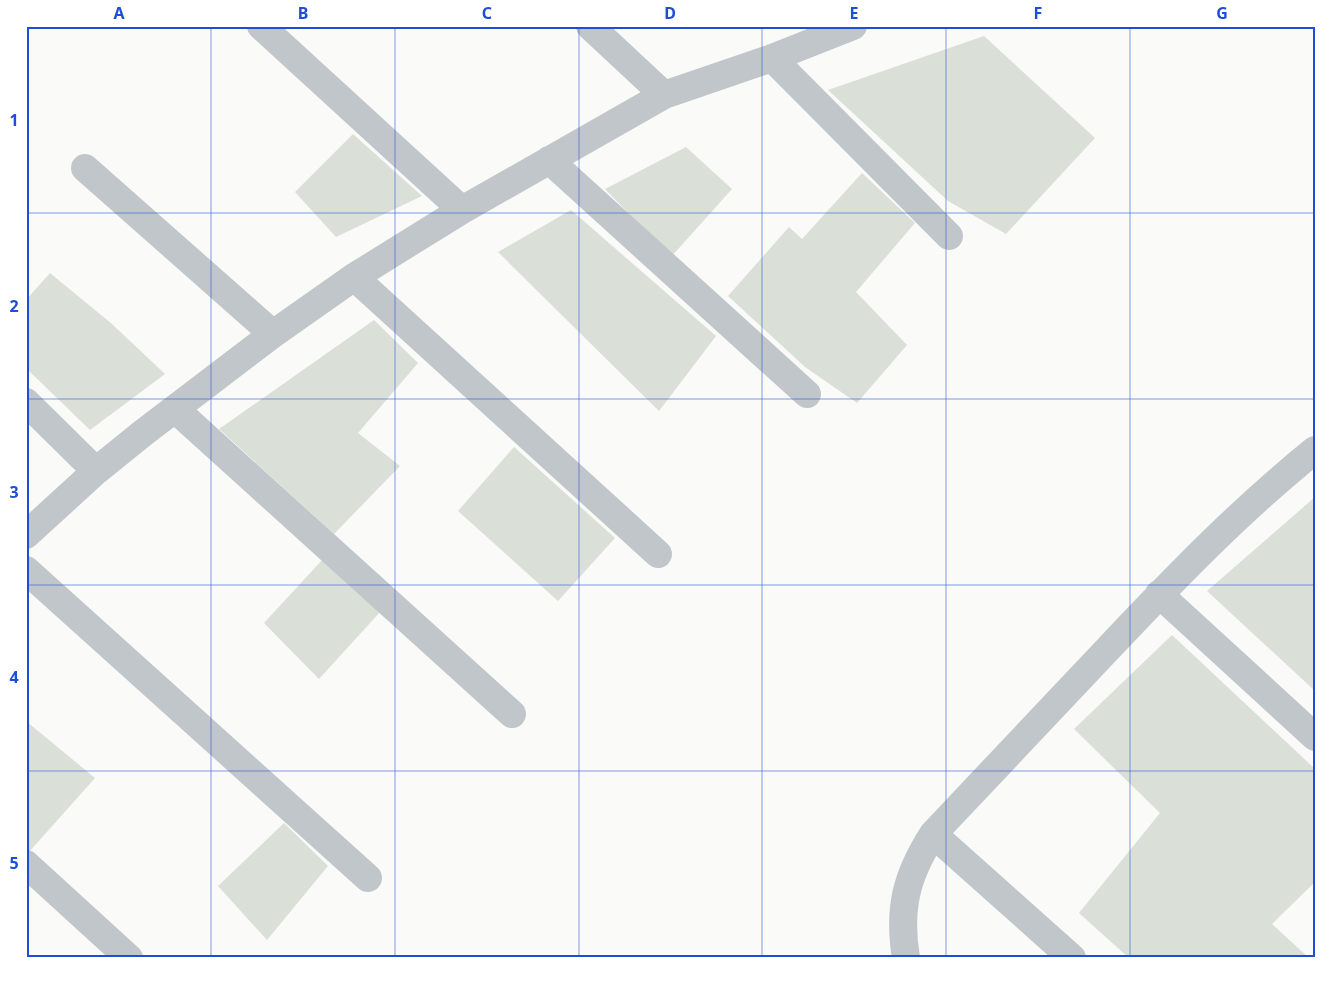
<svg xmlns="http://www.w3.org/2000/svg" width="1341" height="984" viewBox="0 0 1341 984" font-family="'Noto Sans',sans-serif">
	<rect width="100%" height="100%" fill="#fafaf8"/>
	<path fill="#dadfd7" d="M984,36l111,102 -89,96 -58,-33 -120,-111z
		M353,134l69,62 -86,41 -41,-45z
		M686,147l46,42 -61,68 -66,-68z
		M862,173l53,50 -59,69 51,53 -50,58 -52,-36 -77,-71 61,-69 13,12z
		M571,210l145,126 -57,75 -161,-159z
		M50,273l62,51 53,50 -75,56 -64,-62v-68z
		M374,320l44,43 -60,70 42,33 -66,68 -115,-105z
		M514,447l101,91 -57,63 -100,-90z
		M1315,497v194l-108,-100z
		M323,559l58,52 -62,68 -55,-56z
		M1172,635l143,134v113l-43,42 37,34h-180l-50,-45 81,-100 -86,-84z
		M26,721l69,57 -66,74 -3,-2z
		M284,823l44,43 -61,74 -49,-54z"/>
	<g fill="none" stroke-linecap="round" stroke-linejoin="round">
		<path stroke="#c1c6ca" stroke-width="28" d="M261,26l201,184
			M590,26l74,69
			M772,58l177,178
			M549,160l258,234
			M85,168l188,166
			M354,277l304,277
			M26,402l70,69
			M175,409l337,305
			M26,535l70,-64 47,-38 130,-99 81,-57 108,-67 202,-115 108,-37 81,-32
			M26,570l342,308
			M1159,594l156,143
			M933,834l139,124
			M26,864l103,94
			M906,958c-8,-49 0,-82 27,-124 57,-61 115,-121 172,-182 67,-71 134,-141 210,-202"/>
	</g>
	<path fill="none" stroke="#1d4ed8" stroke-width="1" stroke-opacity="0.55" d="M211,26v932M395,26v932M579,26v932M762,26v932M946,26v932M1130,26v932M26,213h1289M26,399h1289M26,585h1289M26,771h1289"/>
	<rect width="1341" height="984" fill="none" stroke="#ffffff" stroke-width="55"/>
	<rect x="28" y="28" width="1286" height="928" fill="none" stroke="#1d4ed8" stroke-width="2"/>
	<g font-size="16" text-anchor="middle" font-weight="bold" fill="#1d4ed8">
		<text x="119" y="19">A</text>
		<text x="303" y="19">B</text>
		<text x="487" y="19">C</text>
		<text x="670" y="19">D</text>
		<text x="854" y="19">E</text>
		<text x="1038" y="19">F</text>
		<text x="1222" y="19">G</text>
		<text x="14" y="126">1</text>
		<text x="14" y="312">2</text>
		<text x="14" y="498">3</text>
		<text x="14" y="683">4</text>
		<text x="14" y="869">5</text>
	</g>
</svg>
